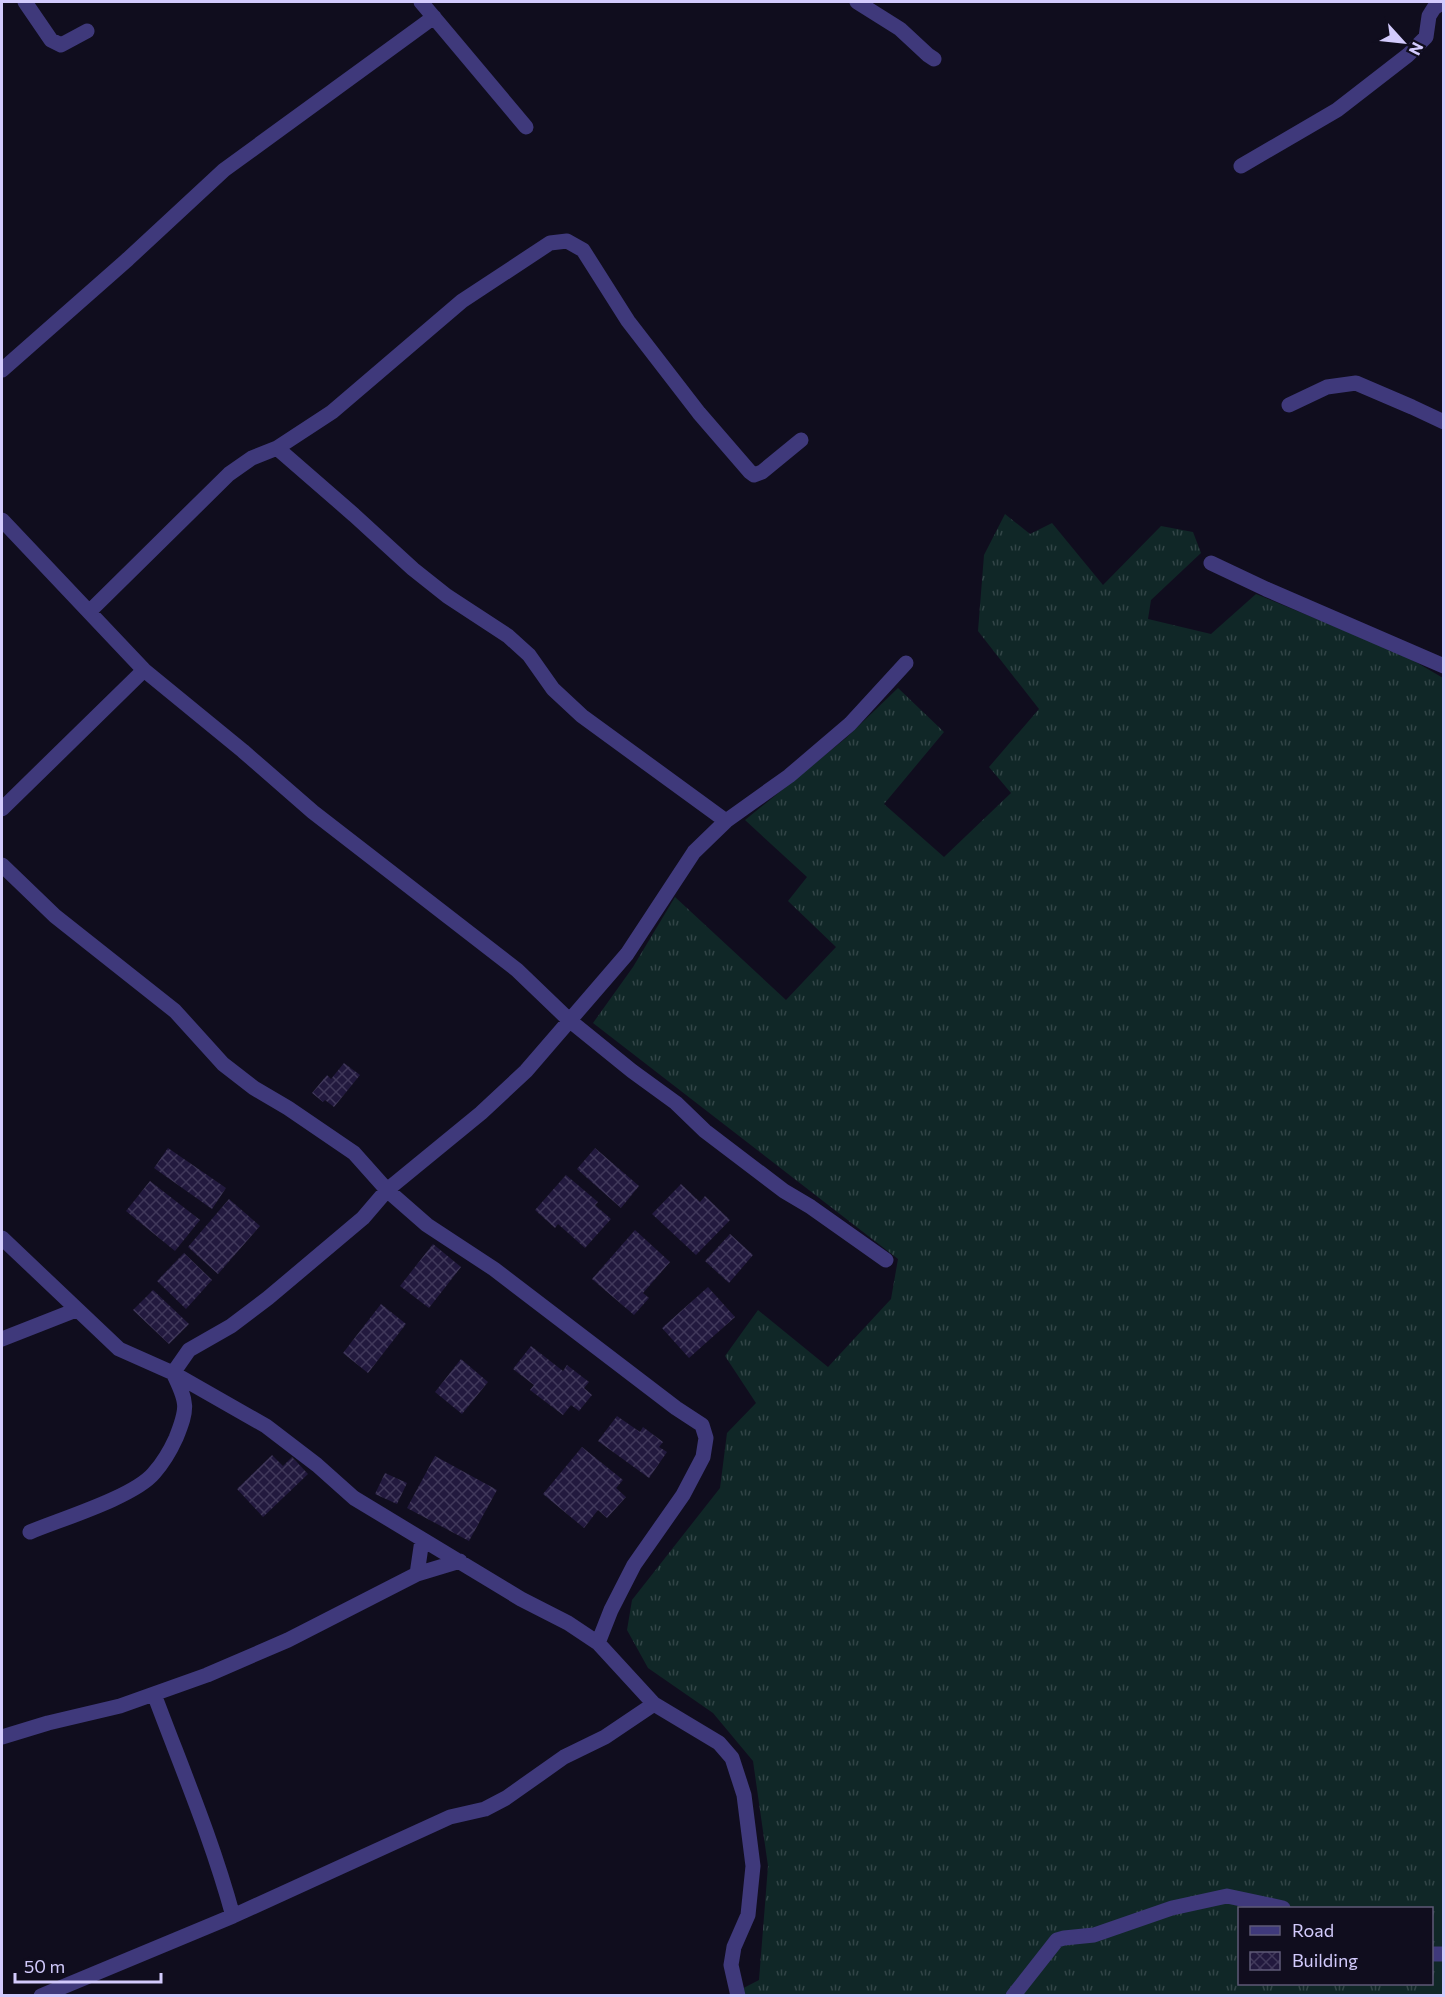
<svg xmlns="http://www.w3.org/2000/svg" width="1445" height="1997" viewBox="0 0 1445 1997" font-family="Commissioner,sans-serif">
	<defs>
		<pattern id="grass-tufts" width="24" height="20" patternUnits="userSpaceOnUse" patternTransform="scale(1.5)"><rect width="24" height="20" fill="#102727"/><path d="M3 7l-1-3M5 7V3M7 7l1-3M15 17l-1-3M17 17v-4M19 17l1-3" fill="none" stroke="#324547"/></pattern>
		<pattern id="building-cross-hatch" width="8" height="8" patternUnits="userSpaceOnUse" patternTransform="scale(1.5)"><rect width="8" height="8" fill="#22193e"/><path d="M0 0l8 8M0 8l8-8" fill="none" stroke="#41395b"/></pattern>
	</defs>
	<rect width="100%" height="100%" fill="#100d1e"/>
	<path fill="url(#grass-tufts)" fill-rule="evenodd" d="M1005,514l25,20 22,-11 51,62 58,-59 32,6 8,21 -50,47 -3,19 63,15 45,-40 148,61 39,23v1317h-713l29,-15 9,-114 -15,-105 -40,-48 -65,-45 -21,-38 5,-30 88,-112 7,-55 29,-30 -31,-47 33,-46 70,57 63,-68 7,-40 -305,-236 40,-56 42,-70 111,103 50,-53 -48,-46 19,-24 -62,-57 101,-82 52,-50 46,44 -60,72 60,53 67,-64 -22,-26 50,-58 -61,-78 6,-76zM1240,1908h192v76h-192z"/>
	<path fill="url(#building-cross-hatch)" d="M344,1063l16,12 -26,32 -9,-7 -2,2 -11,-9 15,-18 4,4z
		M168,1148l58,40 -14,21 -58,-41z
		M595,1148l44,38 -18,22 -44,-39z
		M566,1175l32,27 -3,3 16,14 -26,29 -27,-24 -3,4 -20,-18z
		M150,1181l50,39 -25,31 -49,-40z
		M681,1184l19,18 5,-6 25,24 -34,35 -44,-41z
		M229,1199l31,27 -42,48 -30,-27z
		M635,1230l35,32 -27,31 6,5 -15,17 -42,-36z
		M730,1234l23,21 -24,28 -24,-22z
		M433,1244l28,23 -32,41 -29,-22z
		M184,1253l28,27 -26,29 -29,-28z
		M708,1287l27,30 -46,41 -27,-30z
		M153,1290l36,34 -20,20 -36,-34z
		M381,1304l25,20 -38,49 -25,-20z
		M531,1346l32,25 4,-6 22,17 -5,6 8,7 -13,16 -8,-6 -8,10 -33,-25 4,-5 -21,-16z
		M461,1359l27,23 -26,32 -27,-22z
		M617,1416l23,16 3,-5 20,15 -4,5 8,5 -18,26 -51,-37z
		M582,1447l41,33 -7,8 10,9 -19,21 -9,-8 -14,18 -41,-34z
		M272,1455l11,11 9,-9 16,17 -45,43 -26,-28z
		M435,1456l62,34 -28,51 -62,-33z
		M385,1473l22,10 -10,21 -22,-10z"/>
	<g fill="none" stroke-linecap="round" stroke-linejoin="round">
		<path stroke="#3f397b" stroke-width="15" d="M25,2l26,38 10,5 26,-14
			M421,2l105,125
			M857,2l43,27 28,26 6,4
			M1241,166l96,-56 71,-55 18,-18 3,-21 5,-8 9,-6
			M2,370l126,-111 96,-89 210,-153
			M1289,405l38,-18 29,-4 56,24 32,15
			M277,448l77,67 59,54 34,27 61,40 21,19 24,34 29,27 144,105
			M2,520l142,150 -142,139
			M1211,563l55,26 178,77
			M89,612l140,-138 23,-16 25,-10 55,-36 130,-111 88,-58 17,-2 16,9 45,71 71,92 51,59 4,3 8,-3 39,-32
			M144,670l99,81 70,61 204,158 52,50 63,51 44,32 29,28 79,60 27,16 75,53
			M2,865l53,51 120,95 48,53 31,24 34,20 66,45 33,37 40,35 67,44 182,139 26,17 4,13 -3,19 -20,38 -49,70 -23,45 -13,33
			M2,1238l117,111 54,24 93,53 51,39 37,33 167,101 47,24 30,20 56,61 65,39 13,15 12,37 9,71 -5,49 -14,32 -3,18 7,31
			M2,1339l74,-29
			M30,1532c31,-13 104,-35 124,-59 8,-9 17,-24 22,-35 12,-30 12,-35 -3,-65l16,-23 42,-24 37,-28 95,-80 24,-28 94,-77 45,-42 101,-117 67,-102 32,-31 63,-45 61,-52 56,-61
			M417,1574l5,-34
			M154,1694c28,75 58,145 79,222
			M2,1737l46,-14 72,-17 87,-31 81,-35 129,-66 43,-13
			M1432,1954h12
			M41,1996l192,-80 217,-99 35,-8 21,-11 58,-41 41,-20 49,-33
			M1013,1996l44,-56 7,-2 30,-3 78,-27 55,-12 56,12"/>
	</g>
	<rect width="1445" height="1997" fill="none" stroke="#d3cbfd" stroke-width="6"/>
	<rect x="1238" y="1907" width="195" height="78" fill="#100d1e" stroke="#5e5977" stroke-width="1.5"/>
	<rect x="1250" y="1926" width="30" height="9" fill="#3f397b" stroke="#5e5977" stroke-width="1.5"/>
	<text x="1292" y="1937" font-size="18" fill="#d3cbfd">Road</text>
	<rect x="1250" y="1952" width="30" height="18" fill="url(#building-cross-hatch)" stroke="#5e5977" stroke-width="1.5"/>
	<text x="1292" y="1967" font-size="18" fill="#d3cbfd">Building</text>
	<g transform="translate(1403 42) rotate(117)" stroke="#100d1e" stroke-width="4.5" paint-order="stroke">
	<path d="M0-4.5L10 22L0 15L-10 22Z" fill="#d3cbfd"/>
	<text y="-9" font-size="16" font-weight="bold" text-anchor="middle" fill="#d3cbfd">N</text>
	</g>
	<path d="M15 1973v9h146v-9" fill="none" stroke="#d3cbfd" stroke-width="3"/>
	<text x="24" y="1973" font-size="18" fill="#d3cbfd" stroke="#100d1e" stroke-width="4.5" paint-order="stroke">50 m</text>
</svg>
